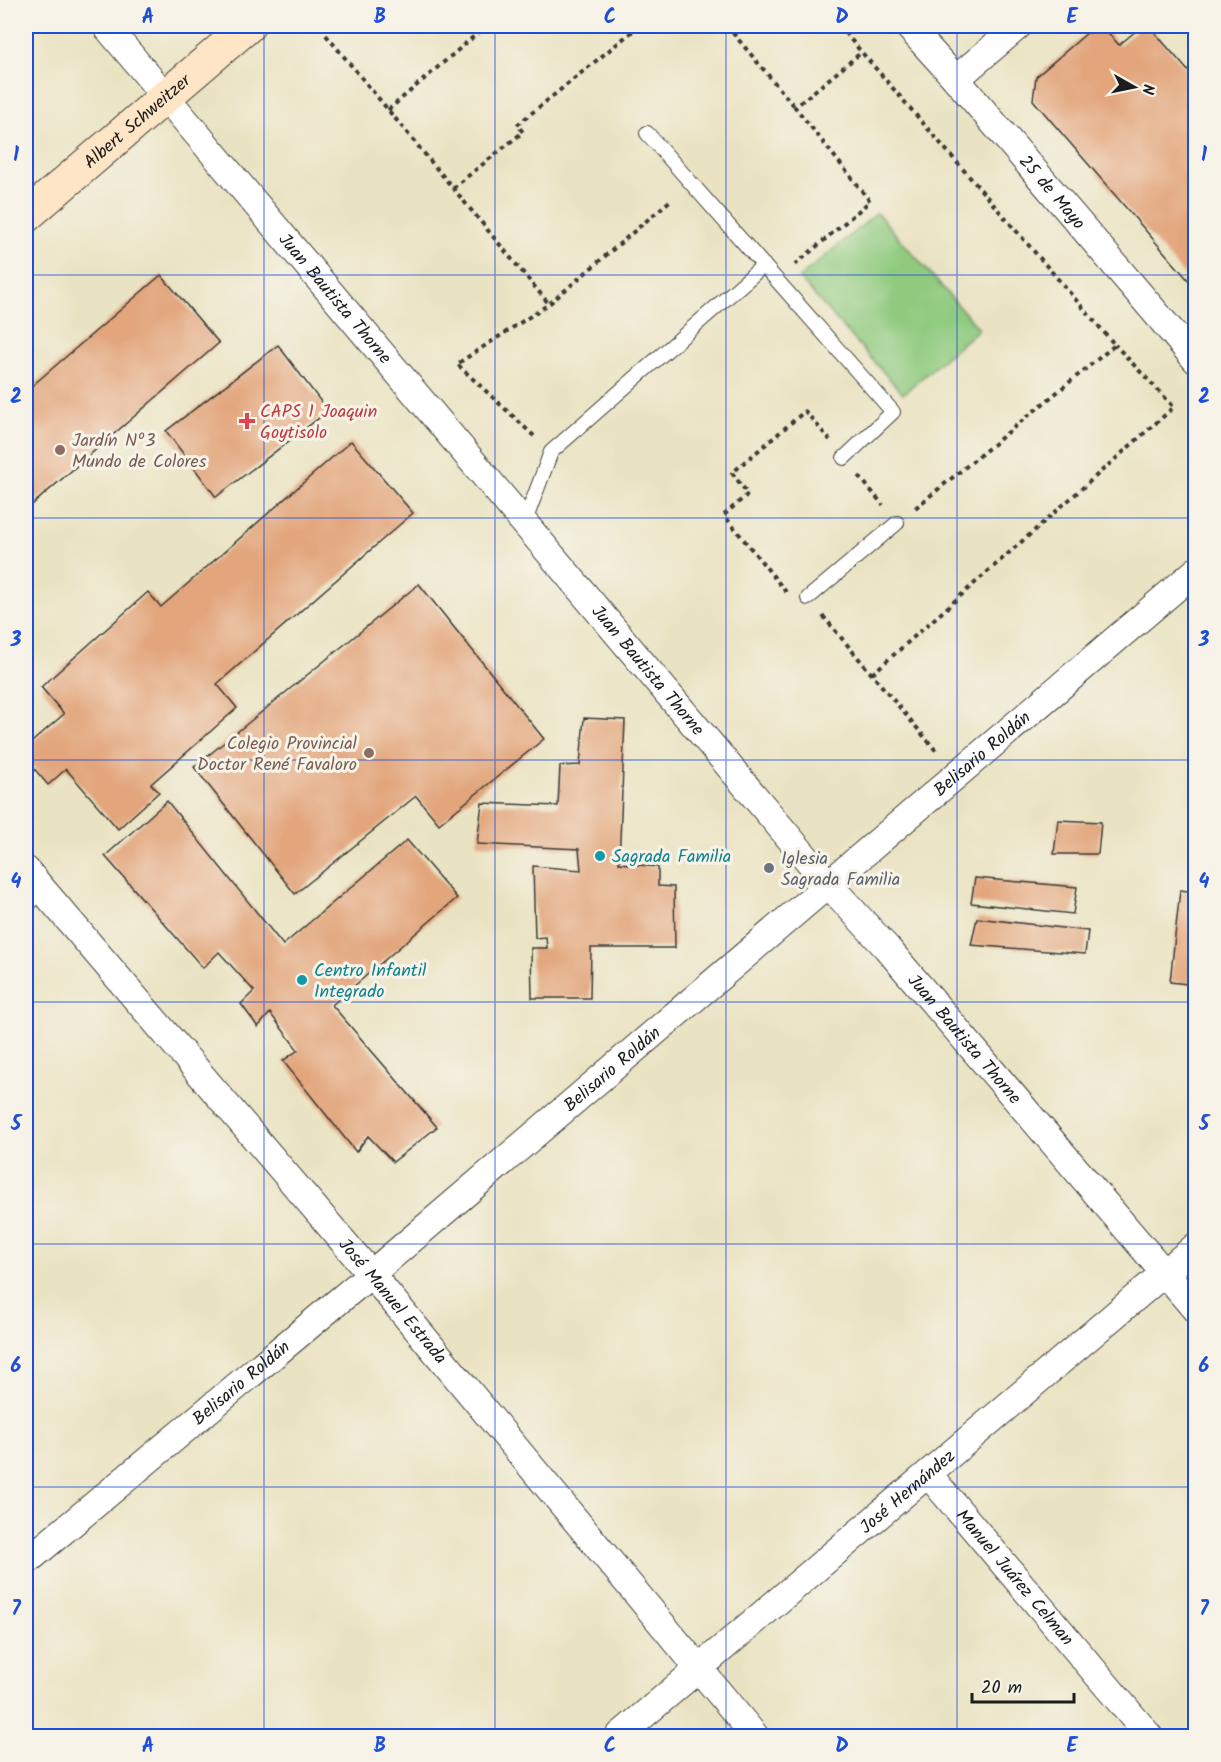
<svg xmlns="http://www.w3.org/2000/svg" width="1221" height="1762" viewBox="0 0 1221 1762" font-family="Kalam,sans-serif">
	<rect width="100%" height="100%" fill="#f7f3e8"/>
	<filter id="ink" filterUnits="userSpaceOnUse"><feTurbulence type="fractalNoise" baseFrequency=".0167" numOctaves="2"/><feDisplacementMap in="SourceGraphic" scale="12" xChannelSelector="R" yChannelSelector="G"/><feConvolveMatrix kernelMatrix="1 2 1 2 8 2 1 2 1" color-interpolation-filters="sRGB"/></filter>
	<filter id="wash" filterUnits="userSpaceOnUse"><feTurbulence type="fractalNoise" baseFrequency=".008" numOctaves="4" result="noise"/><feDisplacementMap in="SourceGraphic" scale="24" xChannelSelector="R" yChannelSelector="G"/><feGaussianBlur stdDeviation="1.35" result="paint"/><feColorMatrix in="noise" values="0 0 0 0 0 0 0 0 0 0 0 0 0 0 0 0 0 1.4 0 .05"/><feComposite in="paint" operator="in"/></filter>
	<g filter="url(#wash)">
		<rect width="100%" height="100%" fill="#eae3c3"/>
		<path fill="#8fca7f" stroke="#56734e" stroke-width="1.5" d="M877,213l102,116 -76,65 -104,-116z"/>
		<g id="blocks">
			<path fill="#e2a57c" d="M1095,26h7l17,19 23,-19h7l47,54v209l-163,-189 3,-23z
				M161,275l58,68 -193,167v-119z
				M278,345l50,66 -112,86 -50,-66z
				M351,441l62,72 -196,171 20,24 -86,76 8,8 -41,37 -52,-60 -18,16 -22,-26v-12l38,-33 -23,-27 107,-95 13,15z
				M419,584l125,155 -105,85 -23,-28 -121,98 -101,-127z
				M584,718l41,2 -6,143 39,4v19l16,1 1,61h-84l-1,50h-58l-1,-50h16l-1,-11 -11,1 -2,-72 48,4 -2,-21 -102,-5 5,-41 76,3 2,-40 20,-1z
				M167,801l116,144 124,-105 50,58 -125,107 105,122 -44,35 -25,-26 -12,16 -73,-91 15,-11 -28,-37 -12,14 -17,-23 13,-13 -35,-39 -16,16 -98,-112z
				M1058,820l43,2 -3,32h-44z
				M975,878l102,9 -4,27 -102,-11z
				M1180,890l16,2v93l-26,-3z
				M977,918l111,13 -3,23 -114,-9z"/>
		</g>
	</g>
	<g filter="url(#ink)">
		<use href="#blocks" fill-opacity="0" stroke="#3b3a35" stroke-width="1.5"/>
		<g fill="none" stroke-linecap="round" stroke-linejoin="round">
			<defs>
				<path id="service" d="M647,133l246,279 -49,46
					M524,524l27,-72 213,-187
					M808,598l89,-75
					M26,906l17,-15"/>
				<g id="minor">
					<path id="s1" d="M106,26l723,859 58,63 309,362"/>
					<path id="s2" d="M908,26l48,53 240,281"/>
					<path d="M956,79l62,-53"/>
					<path id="s3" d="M26,870l345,404 384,462"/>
					<path id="s4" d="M928,1474l221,262"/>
					<path id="s5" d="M26,1562l345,-288 825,-703"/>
					<path id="s6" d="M619,1736l577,-490"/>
				</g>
				<g id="secondary">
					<path id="s7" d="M26,216l222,-190"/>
				</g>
			</defs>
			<use href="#service" stroke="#3b3a35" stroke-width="16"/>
			<use href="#minor" stroke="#3b3a35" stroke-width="29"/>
			<use href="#secondary" stroke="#3b3a35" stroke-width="35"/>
			<path stroke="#3b3a35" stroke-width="4" stroke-dasharray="4.5 4.5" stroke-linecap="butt" d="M727,26l68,81
				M839,26l276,319 -201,164
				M326,35l223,269
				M388,110l98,-84
				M453,188l70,-56 -6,-7 122,-99
				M795,265l75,-64 -75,-94 67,-55
				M534,436l-77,-72 92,-60 123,-105
				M859,476l24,29
				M786,592l-62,-77 24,-21 -16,-21 73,-62 25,29
				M823,616l115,137
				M872,674l302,-267 -59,-62"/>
			<use href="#service" stroke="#fff" stroke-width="14"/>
			<use href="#minor" stroke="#fff" stroke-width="27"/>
			<use href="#secondary" stroke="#fde5c5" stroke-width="33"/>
		</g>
	</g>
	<path fill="none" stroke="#1d4ed8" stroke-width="1.5" stroke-opacity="0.55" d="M264,26v1710M495,26v1710M726,26v1710M957,26v1710M26,275h1170M26,518h1170M26,760h1170M26,1002h1170M26,1244h1170M26,1487h1170"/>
	<path fill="#e0444e" stroke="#f7f3e8" stroke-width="2" d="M244 412h6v6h6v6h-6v6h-6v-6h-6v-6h6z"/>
	<g fill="#8d6e63" stroke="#f7f3e8" stroke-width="2">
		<circle cx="60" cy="450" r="6"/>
		<circle cx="369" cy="753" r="6"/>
	</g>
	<g fill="#0f9aa8" stroke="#f7f3e8" stroke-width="2">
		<circle cx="600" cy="856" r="6"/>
		<circle cx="302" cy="980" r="6"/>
	</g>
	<circle fill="#6b7280" stroke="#f7f3e8" stroke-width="2" cx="769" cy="868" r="6"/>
	<g text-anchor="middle" stroke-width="6" stroke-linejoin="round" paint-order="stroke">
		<g font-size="18" fill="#1c1c1c" stroke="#f7f3e8">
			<text dy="6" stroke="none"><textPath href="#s7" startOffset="146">Albert Schweitzer</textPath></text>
			<text dy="6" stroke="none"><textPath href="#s2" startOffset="220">25 de Mayo</textPath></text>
			<text dy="6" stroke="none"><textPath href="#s1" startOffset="356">Juan Bautista Thorne</textPath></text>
			<text dy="6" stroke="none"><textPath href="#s1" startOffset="842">Juan Bautista Thorne</textPath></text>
			<text dy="6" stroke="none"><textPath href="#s5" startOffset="1252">Belisario Roldán</textPath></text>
			<text dy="6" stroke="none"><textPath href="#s1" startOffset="1328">Juan Bautista Thorne</textPath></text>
			<text dy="6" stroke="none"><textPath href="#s5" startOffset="766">Belisario Roldán</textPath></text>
			<text dy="6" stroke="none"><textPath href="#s3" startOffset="566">José Manuel Estrada</textPath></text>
			<text dy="6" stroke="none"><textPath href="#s5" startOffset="280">Belisario Roldán</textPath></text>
			<text dy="6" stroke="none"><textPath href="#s6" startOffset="378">José Hernández</textPath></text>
			<text dy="6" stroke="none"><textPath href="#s4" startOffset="135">Manuel Juárez Celman</textPath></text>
		</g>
		<g font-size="18" fill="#be3a42" stroke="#f7f3e8" text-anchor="start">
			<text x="260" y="417">CAPS 1 Joaquin<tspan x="260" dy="21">Goytisolo</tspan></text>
		</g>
		<g font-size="18" fill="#785e54" stroke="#f7f3e8" text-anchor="start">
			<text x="72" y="446">Jardín Nº3<tspan x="72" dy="21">Mundo de Colores</tspan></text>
			<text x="357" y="749" text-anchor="end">Colegio Provincial<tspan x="357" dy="21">Doctor René Favaloro</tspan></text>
		</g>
		<g font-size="18" fill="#0d838f" stroke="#f7f3e8" text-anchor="start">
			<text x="612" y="862">Sagrada Familia</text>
			<text x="314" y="976">Centro Infantil<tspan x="314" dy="21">Integrado</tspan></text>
		</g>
		<g font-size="18" fill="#5b616d" stroke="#f7f3e8" text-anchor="start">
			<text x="781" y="864">Iglesia<tspan x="781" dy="21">Sagrada Familia</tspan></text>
		</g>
	</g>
	<rect width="1221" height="1762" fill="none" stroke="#f7f3e8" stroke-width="66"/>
	<g transform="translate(1134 87) rotate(99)" stroke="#f7f3e8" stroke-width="4.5" paint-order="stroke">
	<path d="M0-4.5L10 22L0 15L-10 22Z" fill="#1c1c1c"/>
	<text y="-9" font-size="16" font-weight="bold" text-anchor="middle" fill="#1c1c1c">N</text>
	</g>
	<path d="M972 1693v9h102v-9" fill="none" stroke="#1c1c1c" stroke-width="3"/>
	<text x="981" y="1693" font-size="18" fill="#1c1c1c" stroke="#f7f3e8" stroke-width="4.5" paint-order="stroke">20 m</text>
	<rect x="33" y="33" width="1155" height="1696" fill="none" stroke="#1d4ed8" stroke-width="2"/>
	<g font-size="20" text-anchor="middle" font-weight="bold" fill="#1d4ed8">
		<text x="148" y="23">A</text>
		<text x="380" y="23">B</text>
		<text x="610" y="23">C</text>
		<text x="842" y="23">D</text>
		<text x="1072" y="23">E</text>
		<text x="16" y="161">1</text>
		<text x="1204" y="161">1</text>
		<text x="16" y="403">2</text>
		<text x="1204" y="403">2</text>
		<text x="16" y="646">3</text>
		<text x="1204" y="646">3</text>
		<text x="16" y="888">4</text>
		<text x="1204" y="888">4</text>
		<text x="16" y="1130">5</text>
		<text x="1204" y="1130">5</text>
		<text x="16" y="1372">6</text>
		<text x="1204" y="1372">6</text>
		<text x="16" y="1615">7</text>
		<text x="1204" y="1615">7</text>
		<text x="148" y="1752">A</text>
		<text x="380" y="1752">B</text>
		<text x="610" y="1752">C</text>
		<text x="842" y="1752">D</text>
		<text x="1072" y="1752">E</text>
	</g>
</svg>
